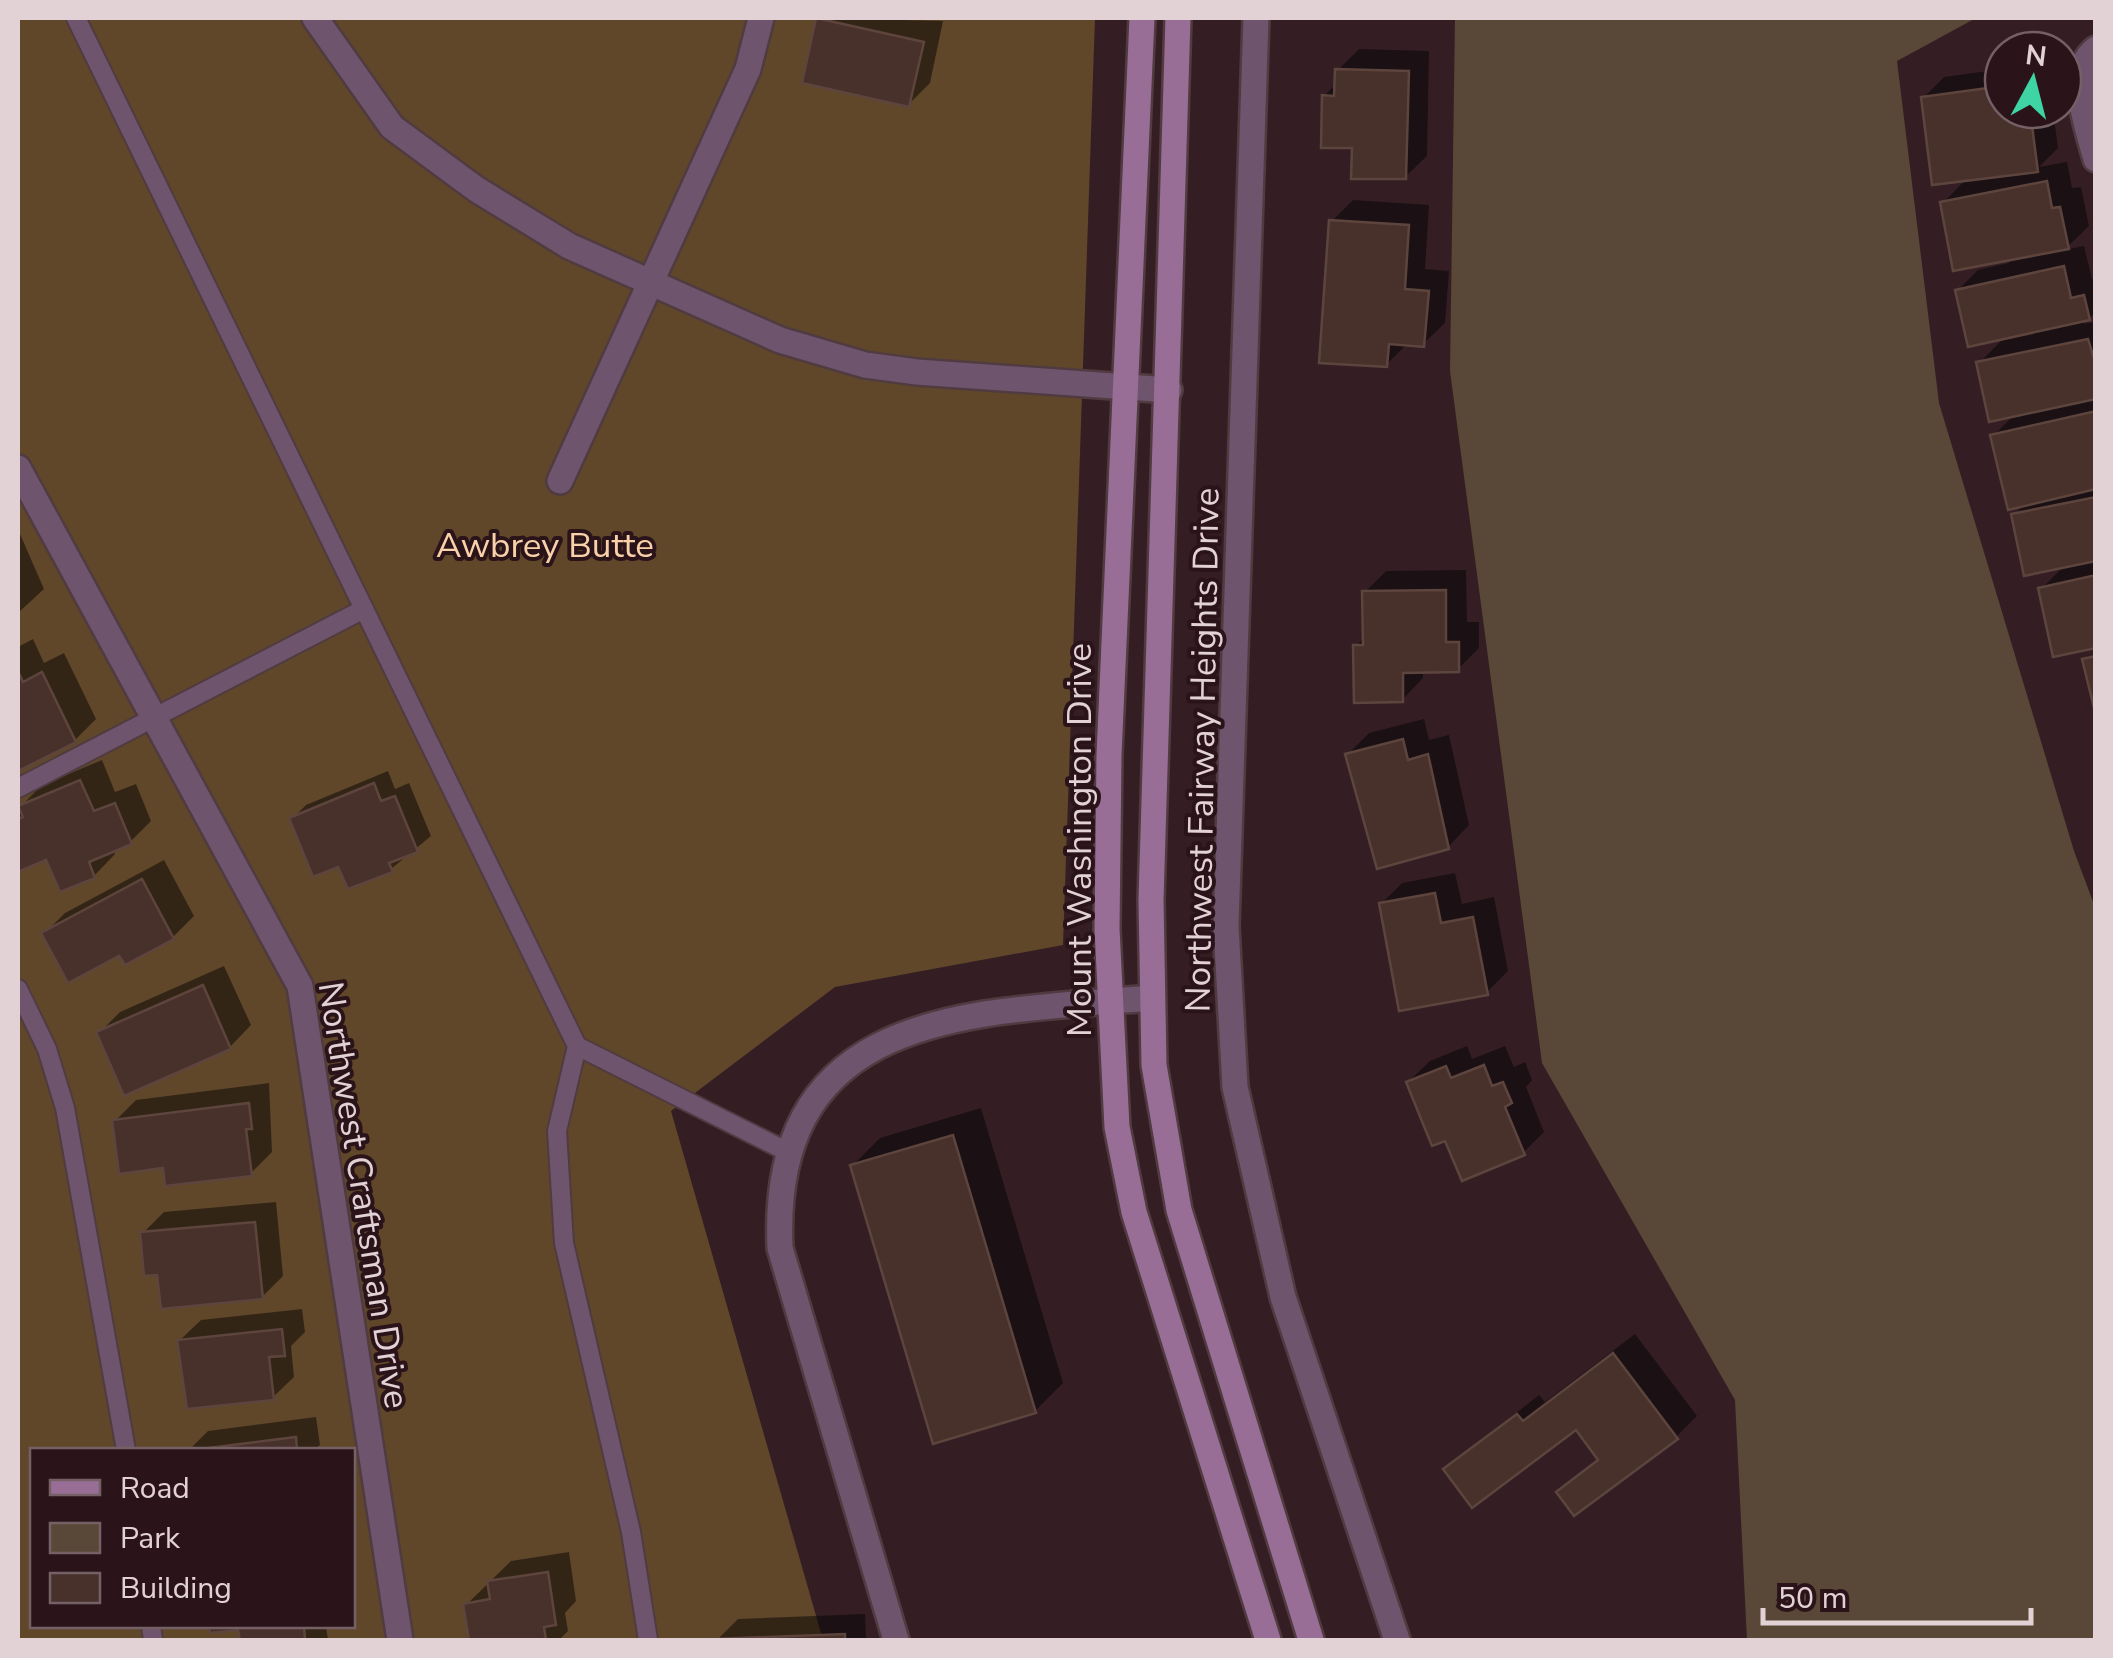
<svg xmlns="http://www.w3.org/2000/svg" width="2113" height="1658" font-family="'Nunito Sans',sans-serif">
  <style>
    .green { fill: #594837 }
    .forest { fill: #61472a; fill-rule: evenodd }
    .shadow { fill: #0007 }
    .building { fill: #48302b; stroke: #5d453e; stroke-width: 2.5 }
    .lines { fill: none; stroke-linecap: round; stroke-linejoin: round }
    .lane-casing { stroke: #503b40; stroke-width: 22 }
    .street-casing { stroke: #503b40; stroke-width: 30 }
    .secondary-casing { stroke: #503b40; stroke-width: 30 }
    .lane { stroke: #6f546d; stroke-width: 18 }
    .street { stroke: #6f546d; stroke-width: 25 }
    .secondary { stroke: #996e96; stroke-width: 25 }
    .labels { text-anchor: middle; stroke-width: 8; stroke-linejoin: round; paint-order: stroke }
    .park-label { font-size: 35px; fill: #f8d1a9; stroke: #2a141a }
    .street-label { font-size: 35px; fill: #e2d2d6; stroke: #2a141a }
  </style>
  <rect width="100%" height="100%" fill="#341e24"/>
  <polygon class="green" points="1455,18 1976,18 1897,61 1939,403 2074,851 2095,907 2095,1640 1747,1640 1735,1400 1542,1063 1450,371"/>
  <path class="forest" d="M 18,18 L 1095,18 L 1063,945 L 835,987 L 671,1111 L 823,1640 L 18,1640 ZM 32,1450 L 352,1450 L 352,1626 L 32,1626 Z"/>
  <g class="shadow">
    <polygon points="820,18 943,21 930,83 909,104"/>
    <polygon points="1359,49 1429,51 1427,156 1405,177 1354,146 1324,96 1337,83 1338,70"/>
    <polygon points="2003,69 2003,110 2053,110 2058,148 2039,167 2067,162 2072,188 2081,187 2089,226 2064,250 2084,246 2092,279 2096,278 2096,312 2083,324 2096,322 2096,645 2041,589 2065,565 2014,515 2026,503 1993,436 2015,414 1979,363 2006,336 1957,291 1978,270 2009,263 2008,258 1943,203 1967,178 1923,98 1944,77"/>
    <polygon points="1353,200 1429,205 1425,269 1449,271 1445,323 1423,344 1408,343 1386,365 1332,221"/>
    <polygon points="20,534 44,589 18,613 18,535"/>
    <polygon points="1466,570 1467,622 1479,622 1479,648 1458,669 1423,670 1423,678 1402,700 1356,646 1366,636 1365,592 1386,571"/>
    <polygon points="33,639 44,663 64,653 96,719 75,740 18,768 18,647"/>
    <polygon points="1424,719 1429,740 1449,735 1469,825 1448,847 1348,754 1369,733"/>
    <polygon points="102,760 115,792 136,784 151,821 130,842 113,850 115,854 94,876 47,856 18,869 18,809 42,785"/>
    <polygon points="388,771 395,789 409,783 431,836 391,869 340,863 292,819 306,805"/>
    <polygon points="164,860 194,916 173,937 125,962 120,952 44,934 65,913"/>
    <polygon points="1455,873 1462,904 1494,897 1508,971 1487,992 1381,904 1402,883"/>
    <polygon points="224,966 251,1025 230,1047 99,1033 120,1012"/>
    <polygon points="1467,1046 1472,1059 1505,1046 1514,1067 1525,1062 1532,1080 1526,1087 1544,1132 1523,1153 1446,1137 1408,1082 1430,1061"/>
    <polygon points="269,1083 272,1152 251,1173 165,1165 115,1121 136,1100"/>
    <polygon points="981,1108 1063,1383 1035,1411 852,1166 880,1138"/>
    <polygon points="276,1202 283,1276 262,1297 160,1272 143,1233 164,1212"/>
    <polygon points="302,1309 305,1332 291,1346 294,1377 272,1398 179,1341 201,1320"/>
    <polygon points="1635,1334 1697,1416 1676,1437 1559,1492 1599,1457 1577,1426 1446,1469 1539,1395 1545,1402"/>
    <polygon points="316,1417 320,1445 314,1450 189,1450 208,1431"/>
    <polygon points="569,1552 576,1601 565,1613 568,1631 559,1640 472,1640 466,1605 511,1561"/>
    <polygon points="865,1614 866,1640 717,1640 738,1619"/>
    <polygon points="212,1626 326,1626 328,1640 242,1640 241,1627 212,1630"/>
  </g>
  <g class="building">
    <polygon points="816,18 924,42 909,107 802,83"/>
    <polygon points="1335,69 1409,71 1406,179 1351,179 1352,148 1321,148 1322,95 1334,96"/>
    <polygon points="2003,86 2003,110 2030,110 2038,172 1932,185 1921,97"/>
    <polygon points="2047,181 2052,208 2060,207 2069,249 1953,271 1940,202"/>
    <polygon points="1329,220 1409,225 1405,289 1429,291 1424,347 1389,344 1387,367 1319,363"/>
    <polygon points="2064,266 2071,298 2084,295 2090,320 1968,347 1955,290"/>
    <polygon points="2088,339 2096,365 2096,399 1989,422 1976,362"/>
    <polygon points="2096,411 2096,489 2008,510 1990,435"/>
    <polygon points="2096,497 2096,561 2024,576 2011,514"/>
    <polygon points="2096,575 2096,648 2053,657 2038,588"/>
    <polygon points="1446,590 1446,642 1459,642 1459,672 1403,673 1403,702 1354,703 1353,645 1363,645 1362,591"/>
    <polygon points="2096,656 2096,716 2082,659"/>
    <polygon points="18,671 23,682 42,672 76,742 18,771"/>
    <polygon points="1403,739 1408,760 1428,754 1449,849 1377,869 1345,754"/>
    <polygon points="80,780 94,811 115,803 132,844 89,862 95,878 60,892 46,860 18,872 18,819 23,817 18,806"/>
    <polygon points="374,783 381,801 395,796 418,852 389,863 393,872 348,889 338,867 313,877 289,818"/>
    <polygon points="142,879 174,939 125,965 119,956 68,983 41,933"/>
    <polygon points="1435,893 1441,923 1473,917 1488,995 1399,1011 1379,903"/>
    <polygon points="203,985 231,1049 124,1096 96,1032"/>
    <polygon points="1484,1065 1492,1086 1503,1082 1512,1103 1505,1107 1525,1155 1462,1181 1445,1141 1432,1146 1406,1082 1446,1066 1451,1078"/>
    <polygon points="249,1103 252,1129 246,1129 252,1176 165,1186 163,1168 119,1174 112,1120"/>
    <polygon points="953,1135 1036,1413 933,1444 850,1165"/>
    <polygon points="255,1222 263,1299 161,1309 157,1275 144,1276 140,1232"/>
    <polygon points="282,1329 285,1356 269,1357 274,1400 187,1409 177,1340"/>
    <polygon points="1613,1353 1678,1439 1574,1516 1556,1492 1598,1460 1576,1430 1472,1508 1443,1469 1517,1414 1523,1421"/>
    <polygon points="296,1437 297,1450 193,1450"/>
    <polygon points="548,1572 556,1625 544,1627 546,1640 469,1640 463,1604 490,1599 487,1581"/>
    <polygon points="209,1626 304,1626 305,1640 240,1640 238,1630 210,1633"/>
    <polygon points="845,1634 845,1640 714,1640 714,1639"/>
  </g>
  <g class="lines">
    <g class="lane-casing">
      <g id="lane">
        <polyline points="76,18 577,1046 557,1131 564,1243 631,1532 648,1640"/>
        <polyline points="18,788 364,609"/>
        <polyline points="18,989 47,1049 65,1108 126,1450"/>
        <polyline points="577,1046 790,1153"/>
        <polyline points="151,1626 153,1640"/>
      </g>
    </g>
    <g class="street-casing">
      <g id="street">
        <polyline points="315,18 392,127 476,189 569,246 780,340 865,365 917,372 1169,390"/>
        <polyline points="1256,18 1226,926 1235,1087 1283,1297 1397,1640"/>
        <path d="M 2096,49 C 2066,72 2088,129 2096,159"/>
        <polyline points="18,468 300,986 400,1640"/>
        <polyline points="560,481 748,69 761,18"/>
        <path d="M 896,1640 L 780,1248 C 769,1007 974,1013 1151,998"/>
      </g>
    </g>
    <g class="secondary-casing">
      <g id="secondary">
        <polyline points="1142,18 1109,755 1107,929 1117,1127 1134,1212 1268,1640"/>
        <polyline points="1178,18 1151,900 1154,1065 1179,1210 1311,1640"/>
      </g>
    </g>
    <use href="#lane" class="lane"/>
    <use href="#street" class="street"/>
    <use href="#secondary" class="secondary"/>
  </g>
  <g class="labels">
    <g class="park-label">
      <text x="545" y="557">Awbrey Butte</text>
    </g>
    <g class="street-label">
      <text transform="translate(1202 750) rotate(-89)" y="12">Northwest Fairway Heights Drive</text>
      <text transform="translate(1079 840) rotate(-90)" y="12">Mount Washington Drive</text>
      <text transform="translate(364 1195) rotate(81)" y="12">Northwest Craftsman Drive</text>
    </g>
  </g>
  <rect width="2113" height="1658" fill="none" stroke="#e2d2d6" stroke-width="40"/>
  <rect x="30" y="1448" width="325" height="180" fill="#2a141a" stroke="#746065" stroke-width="2.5"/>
  <rect x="50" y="1480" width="50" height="15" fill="#996e96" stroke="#746065" stroke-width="2.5"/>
  <text x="120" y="1498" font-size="30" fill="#e2d2d6">Road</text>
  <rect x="50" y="1523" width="50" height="30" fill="#594837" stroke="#746065" stroke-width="2.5"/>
  <text x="120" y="1548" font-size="30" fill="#e2d2d6">Park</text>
  <rect x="50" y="1573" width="50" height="30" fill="#48302b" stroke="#746065" stroke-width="2.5"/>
  <text x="120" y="1598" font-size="30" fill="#e2d2d6">Building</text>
  <g transform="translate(2033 80) rotate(7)"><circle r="48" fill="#2a141a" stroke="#746065" stroke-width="2.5"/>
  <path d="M0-8L18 38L0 25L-18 38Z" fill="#3ed4a3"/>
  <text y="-15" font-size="28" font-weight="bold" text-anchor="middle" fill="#e2d2d6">N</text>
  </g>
  <path d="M1763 1608v15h268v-15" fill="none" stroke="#e2d2d6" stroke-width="5"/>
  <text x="1778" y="1608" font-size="30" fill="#e2d2d6" stroke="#2a141a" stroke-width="8" paint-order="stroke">50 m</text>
</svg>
